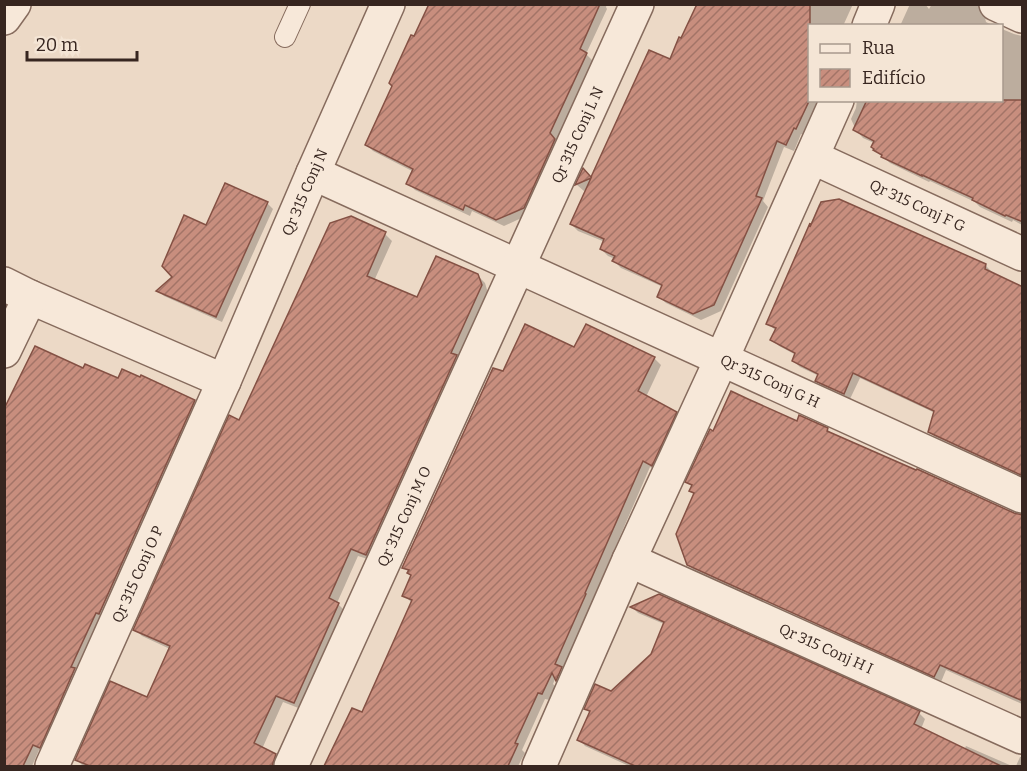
<svg xmlns="http://www.w3.org/2000/svg" width="1027" height="771" font-family="Bitter,serif">
  <style>
    .shadow { fill: #0003 }
    .building { fill: url(#building-hatch); stroke: #845144; stroke-width: 1.5 }
    .lines { fill: none; stroke-linecap: round; stroke-linejoin: round }
    .service-casing { stroke: #866b5d; stroke-width: 22 }
    .minor-casing { stroke: #866b5d; stroke-width: 36 }
    .tertiary-casing { stroke: #866b5d; stroke-width: 36 }
    .service { stroke: #f7e8d9; stroke-width: 20 }
    .minor { stroke: #f7e8d9; stroke-width: 33 }
    .tertiary { stroke: #f7e8d9; stroke-width: 33 }
    .labels { text-anchor: middle; stroke-width: 6; stroke-linejoin: round; paint-order: stroke }
    .street-label { font-size: 15px; fill: #372620; stroke: #f4e5d5 }
  </style>
  <defs>
    <pattern id="building-hatch" width="6" height="6" patternUnits="userSpaceOnUse" patternTransform="scale(1.5)"><rect width="6" height="6" fill="#c88e7e"/><path d="M-1 1l2-2M0 6l6-6M5 7l2-2" fill="none" stroke="#a37467"/></pattern>
  </defs>
  <rect width="100%" height="100%" fill="#ecd9c6"/>
  <g class="shadow">
    <polygon points="431,4 607,4 606,7 607,9 586,54 593,61 556,141 561,146 530,214 504,226 472,211 470,216 415,190 408,183 414,172 373,151 367,145"/>
    <polygon points="698,4 853,4 843,26 810,26 810,100 819,100 803,135 801,134 794,151 784,147 763,201 768,207 721,311 701,320 666,303 659,297 663,287 621,268 614,261 615,259 608,256 601,249 605,242 578,231 571,224 587,189 584,191 577,185 583,171 592,180 671,61 682,40"/>
    <polygon points="910,4 925,4 929,9 932,4 985,4 984,14 986,22 994,26 900,26"/>
    <polygon points="1002,29 1014,34 1022,36 1022,225 1013,220 1012,222 980,207 975,202 930,181 929,182 890,163 875,150 874,143 863,138 856,130 851,119 856,108 857,100 1002,100"/>
    <polygon points="839,201 986,266 992,272 991,274 1022,289 1022,478 936,438 929,432 935,413 860,378 850,399 823,387 817,381 819,376 800,367 793,361 796,355 779,346 772,340 776,331 768,323 819,204"/>
    <polygon points="267,203 273,209 222,322 164,296 158,291 174,277 207,227"/>
    <polygon points="385,234 392,241 374,281 418,299 477,275 485,283 488,293 374,561 358,556 337,603 345,611 301,709 283,702 262,749 270,756 265,766 83,766 77,760 148,699 170,649 142,636 135,629 239,422"/>
    <polygon points="586,326 654,358 661,365 646,397 676,413 683,420 659,472 650,467 592,601 593,602 562,669 560,667 553,684 555,686 562,670 568,676 558,682 550,700 545,699 522,750 525,753 518,766 326,766 352,710 362,714 412,603 404,595 413,576 404,567 504,373 575,349"/>
    <polygon points="84,370 194,401 200,407 46,753 39,750 32,766 4,766 4,409"/>
    <polygon points="800,417 828,430 834,436 1014,514 1022,516 1022,704 946,670 941,682 695,571 688,565 695,495 691,491 693,487 687,482 797,422"/>
    <polygon points="633,608 919,713 925,719 921,729 964,750 966,746 1012,766 629,766 585,746 579,739 590,713 586,709 612,693 653,655 664,624 638,613"/>
    <polygon points="1020,757 1022,757 1022,766 1016,766"/>
  </g>
  <g class="building">
    <polygon points="429,4 600,4 580,49 587,53 550,133 555,139 524,208 496,220 465,205 463,210 406,184 413,169 365,145 392,86 389,83 411,35 414,36"/>
    <polygon points="697,4 810,4 810,99 796,129 794,128 786,145 777,141 756,196 762,198 714,305 693,314 657,297 662,285 612,261 615,256 600,249 604,239 570,224 591,178 575,185 583,168 591,177 649,50 670,59 679,37 681,38"/>
    <polygon points="867,100 1023,100 1023,222 1006,215 1005,216 972,200 973,198 922,175 922,176 881,157 882,155 873,150 874,149 871,147 874,141 853,130"/>
    <polygon points="225,183 268,202 216,317 156,291 172,277 162,266 184,215 206,225"/>
    <polygon points="839,199 986,264 985,269 1023,287 1023,476 928,432 934,411 853,373 844,394 815,381 818,374 792,361 795,353 770,340 776,328 766,324 810,223 810,227 821,202"/>
    <polygon points="351,216 386,232 367,276 417,297 436,256 478,274 482,285 451,353 457,355 366,555 351,549 329,598 339,603 294,703 276,696 254,743 276,754 272,766 90,766 75,760 110,681 147,697 170,646 133,630 229,415 239,420 330,223"/>
    <polygon points="525,324 574,347 586,324 655,357 638,391 677,412 652,466 643,461 585,593 586,594 555,664 562,667 556,681 552,673 542,694 538,693 515,743 518,744 508,766 324,766 352,708 362,712 412,600 402,596 411,575 407,573 409,570 402,568 493,368 503,371"/>
    <polygon points="35,346 83,368 85,364 118,378 122,369 140,377 141,375 195,400 99,614 96,613 71,667 75,668 40,748 33,745 23,766 4,766 4,409"/>
    <polygon points="731,391 748,399 797,421 799,415 828,428 827,431 916,470 917,469 1014,513 1023,515 1023,701 940,665 934,677 687,565 676,534 694,493 689,491 692,485 685,482 710,429 713,431"/>
    <polygon points="659,594 920,711 914,724 1001,766 635,766 577,740 590,711 584,709 595,684 611,691 651,654 664,622 630,607"/>
  </g>
  <g class="lines">
    <g class="service-casing">
      <polyline id="service" points="285,37 300,4"/>
    </g>
    <g class="minor-casing">
      <g id="minor">
        <polyline points="996,4 1022,16"/>
        <polyline points="869,26 878,4"/>
        <path id="s1" d="M 812,157 L 1022,254"/>
        <path id="s2" d="M 313,173 L 1022,496"/>
        <polyline points="4,284 30,297 224,381"/>
        <polyline points="4,351 30,297"/>
        <path id="s3" d="M 629,560 L 1022,737"/>
        <path id="s4" d="M 52,766 L 224,381 L 313,173 L 388,4"/>
        <path id="s5" d="M 291,766 L 637,4"/>
        <polyline points="539,766 629,560 722,358 837,100"/>
      </g>
    </g>
    <g class="tertiary-casing">
      <polyline id="tertiary" points="4,18 14,4"/>
    </g>
    <use href="#service" class="service"/>
    <use href="#minor" class="minor"/>
    <use href="#tertiary" class="tertiary"/>
  </g>
  <g class="labels">
    <g class="street-label">
      <text dy="5" stroke="none"><textPath href="#s5" startOffset="693">Qr 315 Conj L N</textPath></text>
      <text dy="5" stroke="none"><textPath href="#s4" startOffset="627">Qr 315 Conj N</textPath></text>
      <text dy="5" stroke="none"><textPath href="#s1" startOffset="116">Qr 315 Conj F G</textPath></text>
      <text dy="5" stroke="none"><textPath href="#s2" startOffset="502">Qr 315 Conj G H</textPath></text>
      <text dy="5" stroke="none"><textPath href="#s5" startOffset="274">Qr 315 Conj M O</textPath></text>
      <text dy="5" stroke="none"><textPath href="#s4" startOffset="210">Qr 315 Conj O P</textPath></text>
      <text dy="5" stroke="none"><textPath href="#s3" startOffset="216">Qr 315 Conj H I</textPath></text>
    </g>
  </g>
  <rect width="1027" height="771" fill="none" stroke="#372620" stroke-width="12"/>
  <rect x="808" y="24" width="195" height="78" fill="#f4e5d5" stroke="#a8998d" stroke-width="1.5"/>
  <rect x="820" y="44" width="30" height="9" fill="#f7e8d9" stroke="#a8998d" stroke-width="1.5"/>
  <text x="862" y="54" font-size="18" fill="#372620">Rua</text>
  <rect x="820" y="69" width="30" height="18" fill="url(#building-hatch)" stroke="#a8998d" stroke-width="1.5"/>
  <text x="862" y="84" font-size="18" fill="#372620">Edifício</text>
  <path d="M27 51v9h110v-9" fill="none" stroke="#372620" stroke-width="3"/>
  <text x="36" y="51" font-size="18" fill="#372620" stroke="#f4e5d5" stroke-width="4.5" paint-order="stroke">20 m</text>
</svg>
